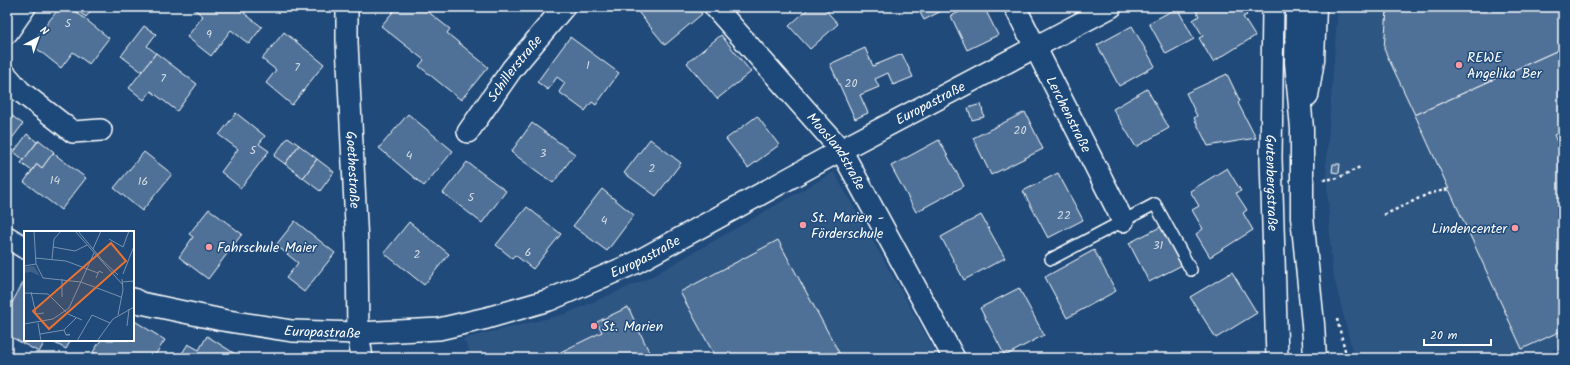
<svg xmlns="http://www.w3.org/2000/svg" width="1570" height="365" font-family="Kalam,sans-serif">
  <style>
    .built { fill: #2e5683 }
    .building { fill: #507197; stroke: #fff }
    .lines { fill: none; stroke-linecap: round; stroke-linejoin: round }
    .service-casing { stroke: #fff; stroke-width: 14 }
    .minor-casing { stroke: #fff; stroke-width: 24 }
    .secondary-casing { stroke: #fff; stroke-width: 25 }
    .path { stroke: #fff; stroke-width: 2.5; stroke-dasharray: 3 3; stroke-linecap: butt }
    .service { stroke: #1f4a7a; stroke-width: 11 }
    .minor { stroke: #1f4a7a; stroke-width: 21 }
    .secondary { stroke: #1f4a7a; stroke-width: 22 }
    .poi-dot { fill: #ff9aa2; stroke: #1f4a7a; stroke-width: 1.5 }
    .labels { text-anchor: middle; stroke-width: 3; stroke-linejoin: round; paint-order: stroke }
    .number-label { font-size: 12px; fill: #d3dce5 }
    .poi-label { font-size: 14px; fill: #fff; stroke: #1f4a7a; text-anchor: start }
    .street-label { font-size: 14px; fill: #fff; stroke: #1f4a7a }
    .inset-road { fill: none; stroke: #7992af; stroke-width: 1 }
    .view { fill: #eb7230; fill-opacity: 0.15; stroke: #eb7230; stroke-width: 2 }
    .inset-edge { fill: none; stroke: #fff; stroke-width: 2 }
  </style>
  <rect width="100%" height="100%" fill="#1f4a7a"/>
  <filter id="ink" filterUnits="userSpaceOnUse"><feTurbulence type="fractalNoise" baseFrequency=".025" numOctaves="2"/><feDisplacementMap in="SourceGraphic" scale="8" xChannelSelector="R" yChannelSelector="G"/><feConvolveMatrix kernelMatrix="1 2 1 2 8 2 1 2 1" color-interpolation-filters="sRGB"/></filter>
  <g filter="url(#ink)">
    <g class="built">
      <polygon points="1338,7 1563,7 1563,344 1540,358 1354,358 1332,269 1326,165"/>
      <polygon points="834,172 939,358 473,358 463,339 565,314 649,278"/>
    </g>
    <g class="building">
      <polygon points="60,7 70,7 109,38 89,64 73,52 61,68 31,44"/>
      <polygon points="72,7 94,7 86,17"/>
      <polygon points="191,7 249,7 244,13 262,27 249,44 231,30 211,56 187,37 203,16"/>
      <polygon points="397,7 422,7 450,29 447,33 488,67 461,100 419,66 424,60 381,26"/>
      <polygon points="634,7 696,7 702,14 665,45"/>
      <polygon points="810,7 823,7 838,24 810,49 789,26"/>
      <polygon points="917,7 949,7 924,20"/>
      <polygon points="970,7 984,7 998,35 967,50 951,16"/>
      <polygon points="1194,7 1242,7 1247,15 1243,17 1255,36 1213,62 1199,38 1203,36 1193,20 1199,16"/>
      <polygon points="1392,7 1559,7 1563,15 1563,48 1415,115 1384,49 1387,9"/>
      <polygon points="1177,8 1194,39 1166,54 1149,23"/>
      <polygon points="144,26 156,34 147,46 156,53 142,72 121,56"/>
      <polygon points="1132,26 1155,66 1119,86 1097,45"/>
      <polygon points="284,32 324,64 292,105 266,83 276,70 262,59"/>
      <polygon points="721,35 751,72 717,99 687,63"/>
      <polygon points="570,37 619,73 596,105 592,102 585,111 559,92 565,83 557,77 548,90 537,82"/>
      <polygon points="865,48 873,66 902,54 913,77 893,85 888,73 875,79 879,87 860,95 868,113 855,119 830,64"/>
      <polygon points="1563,48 1563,131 1554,135 1563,155 1563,330 1522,349 1415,115"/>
      <polygon points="156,53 197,84 177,111 151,91 144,100 129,88"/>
      <polygon points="1227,74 1240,101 1238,103 1256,138 1208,146 1194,118 1197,116 1186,93"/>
      <polygon points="1147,89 1169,128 1136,147 1113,109"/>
      <polygon points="981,104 984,117 972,120 968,108"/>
      <polygon points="7,112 23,124 7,145"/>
      <polygon points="1025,112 1043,149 991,175 973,138"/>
      <polygon points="236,113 265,136 259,144 269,151 241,188 221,172 238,149 219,135"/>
      <polygon points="408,114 453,151 424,186 379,148"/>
      <polygon points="757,116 779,145 748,168 726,139"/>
      <polygon points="532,123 575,154 553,183 511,152"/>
      <polygon points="27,134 37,142 24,160 14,152"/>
      <polygon points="288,137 299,145 285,164 274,156"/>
      <polygon points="650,139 681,163 656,196 624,173"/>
      <polygon points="39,140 54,152 42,168 37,164 32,171 21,163"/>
      <polygon points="939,140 964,186 916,212 891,166"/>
      <polygon points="299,145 317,159 303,178 285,164"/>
      <polygon points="144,152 172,174 142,211 114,188"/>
      <polygon points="53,153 86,178 61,210 24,182 37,164 42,168"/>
      <polygon points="317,159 334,172 320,191 303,178"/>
      <polygon points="467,162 506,191 482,223 443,193"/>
      <polygon points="1333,164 1340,164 1339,173 1332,172"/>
      <polygon points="1227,168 1241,191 1236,193 1247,210 1243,213 1253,230 1210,257 1196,234 1203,229 1192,210 1199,206 1190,191"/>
      <polygon points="1058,173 1083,220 1048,238 1023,191"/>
      <polygon points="602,189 634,215 607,251 573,226"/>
      <polygon points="527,207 561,234 533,269 515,255 512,258 496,245"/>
      <polygon points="209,209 242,234 208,279 179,257 193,237 189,234"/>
      <polygon points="981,215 1005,258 964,280 941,237"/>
      <polygon points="295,221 335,253 304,292 286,278 298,263 276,245"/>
      <polygon points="409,222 449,254 424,285 384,253"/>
      <polygon points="1164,225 1184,264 1149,282 1129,243"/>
      <polygon points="778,240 842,358 716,358 680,292"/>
      <polygon points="1094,250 1116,291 1067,318 1045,277"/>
      <polygon points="1232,272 1257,313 1216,338 1190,297"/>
      <polygon points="25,279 25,340 46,340 39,352 7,335 7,312"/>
      <polygon points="1019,288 1044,335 1005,356 980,308"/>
      <polygon points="628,307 652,358 548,358 602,332 597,322"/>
      <polygon points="133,320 165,340 153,358 102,358 93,352 101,340 133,340"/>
      <polygon points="207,336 240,357 239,358 179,358 188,344 199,350"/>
      <polygon points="49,340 71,340 66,349"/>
    </g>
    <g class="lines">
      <g class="service-casing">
        <polyline id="service" points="1051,259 1155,204 1191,270"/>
      </g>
      <g class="minor-casing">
        <g id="minor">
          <path id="s1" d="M 347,7 L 347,43 L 357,244 L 358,333 L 362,358"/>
          <path id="s2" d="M 715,7 L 841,150 L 954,358"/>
          <path id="s3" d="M 1015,7 L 1123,221"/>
          <path id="s4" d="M 1273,7 L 1271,158 L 1277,358"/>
          <polyline points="7,33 25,7"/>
          <polyline points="7,76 20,91 73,132 101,130"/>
          <path id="s5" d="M 468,132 L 512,69 L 564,7"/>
          <polyline points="7,237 25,248"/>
          <path id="s6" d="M 133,299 L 141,303 L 222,320 L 292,331 L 358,333 L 439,329 L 487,318 L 549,300 L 635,263 L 841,150 L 1111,7"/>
        </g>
      </g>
      <g class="secondary-casing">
        <g id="secondary">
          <polyline points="1297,7 1296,62 1302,129 1302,217 1313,324 1315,358"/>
          <polyline points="1307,96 1313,60 1315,7"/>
        </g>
      </g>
      <g class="path">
        <polyline points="1323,180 1338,178 1362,166"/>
        <polyline points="1384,215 1428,194 1449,189"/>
        <polyline points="1337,319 1347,358"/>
      </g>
      <use href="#service" class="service"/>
      <use href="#minor" class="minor"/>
      <use href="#secondary" class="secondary"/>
    </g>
  </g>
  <g class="poi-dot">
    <circle cx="1459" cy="65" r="4"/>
    <circle cx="803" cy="225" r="4"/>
    <circle cx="1515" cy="228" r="4"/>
    <circle cx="209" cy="247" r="4"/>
    <circle cx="594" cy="326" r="4"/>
  </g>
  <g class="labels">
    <g class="number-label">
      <text x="68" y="27">5</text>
      <text x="209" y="38">9</text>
      <text x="588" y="69">1</text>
      <text x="297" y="71">7</text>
      <text x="163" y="82">7</text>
      <text x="851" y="87">20</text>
      <text x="1020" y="134">20</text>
      <text x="253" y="154">5</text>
      <text x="543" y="157">3</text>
      <text x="409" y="159">4</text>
      <text x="652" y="172">2</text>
      <text x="55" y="184">14</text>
      <text x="143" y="185">16</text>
      <text x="471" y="201">5</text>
      <text x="1064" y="219">22</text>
      <text x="604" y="224">4</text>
      <text x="1158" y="249">31</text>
      <text x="528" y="256">6</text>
      <text x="417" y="258">2</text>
    </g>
    <g class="poi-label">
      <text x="1467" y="62">REWE<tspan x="1467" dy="16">Angelika Ber</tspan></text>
      <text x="811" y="222">St. Marien -<tspan x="811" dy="16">Förderschule</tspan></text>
      <text x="1507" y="233" text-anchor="end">Lindencenter</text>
      <text x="217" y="252">Fahrschule Maier</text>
      <text x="602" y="331">St. Marien</text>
    </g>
    <g class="street-label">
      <text dy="5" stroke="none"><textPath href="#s5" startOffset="79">Schillerstraße</textPath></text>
      <text dy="5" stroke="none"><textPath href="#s6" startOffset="853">Europastraße</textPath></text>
      <text dy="5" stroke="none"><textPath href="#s3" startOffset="120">Lerchenstraße</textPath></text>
      <text dy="5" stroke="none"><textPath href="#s2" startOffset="189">Mooslandstraße</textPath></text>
      <text dy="5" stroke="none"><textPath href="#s1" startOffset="163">Goethestraße</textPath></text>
      <text dy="5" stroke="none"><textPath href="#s4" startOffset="176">Gutenbergstraße</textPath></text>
      <text dy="5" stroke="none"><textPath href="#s6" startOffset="529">Europastraße</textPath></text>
      <text dy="5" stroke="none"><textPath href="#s6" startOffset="193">Europastraße</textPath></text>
    </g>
  </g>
  <g transform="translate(24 231)">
    <rect width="110" height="110" fill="#1f4a7a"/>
    <path d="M 10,35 L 16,45 L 7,41 L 0,42 L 0,36 Z" fill="#3c618b"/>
    <path class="inset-road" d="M 10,0 L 12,33M 51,0 L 98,53M 54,0 L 79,30M 85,8 L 99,16 L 105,0M 29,16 L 51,20 L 63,14M 69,18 L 77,0M 11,27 L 42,30 L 74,42M 28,28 L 30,8 L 37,0M 78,29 L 94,44M 0,35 L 12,33 L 19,47 L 57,51 L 97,66M 99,43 L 110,15M 72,47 L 75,40 L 79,42M 98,51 L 110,50M 7,61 L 12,83 L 20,82M 0,62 L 24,63 L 44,83 L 58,89M 38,66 L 38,48M 94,84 L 99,59 L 98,48M 14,92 L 17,110M 0,93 L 29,88 L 45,77 L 70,22M 103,95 L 105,78M 40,99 L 42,104 L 46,104 L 45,103 L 42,104M 16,103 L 40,99 L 52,87M 53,110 L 68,84 L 86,92M 73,110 L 89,88 L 110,76"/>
    <path class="view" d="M 87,12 L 102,30 L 25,98 L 9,80 Z"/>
    <rect width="110" height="110" class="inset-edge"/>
  </g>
  <rect width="1570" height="365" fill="none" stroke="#1f4a7a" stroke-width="24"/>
  <rect x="12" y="12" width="1546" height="341" fill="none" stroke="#fff" stroke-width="1.5" filter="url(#ink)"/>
  <g transform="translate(38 38) rotate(41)" stroke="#1f4a7a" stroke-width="3" paint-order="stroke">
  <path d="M0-3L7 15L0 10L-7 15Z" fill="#ffffff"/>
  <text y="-6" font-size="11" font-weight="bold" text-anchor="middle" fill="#ffffff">N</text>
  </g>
  <path d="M1424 339v6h67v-6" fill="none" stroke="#ffffff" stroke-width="2"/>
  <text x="1430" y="339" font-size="12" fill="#ffffff" stroke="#1f4a7a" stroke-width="3" paint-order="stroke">20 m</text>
</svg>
